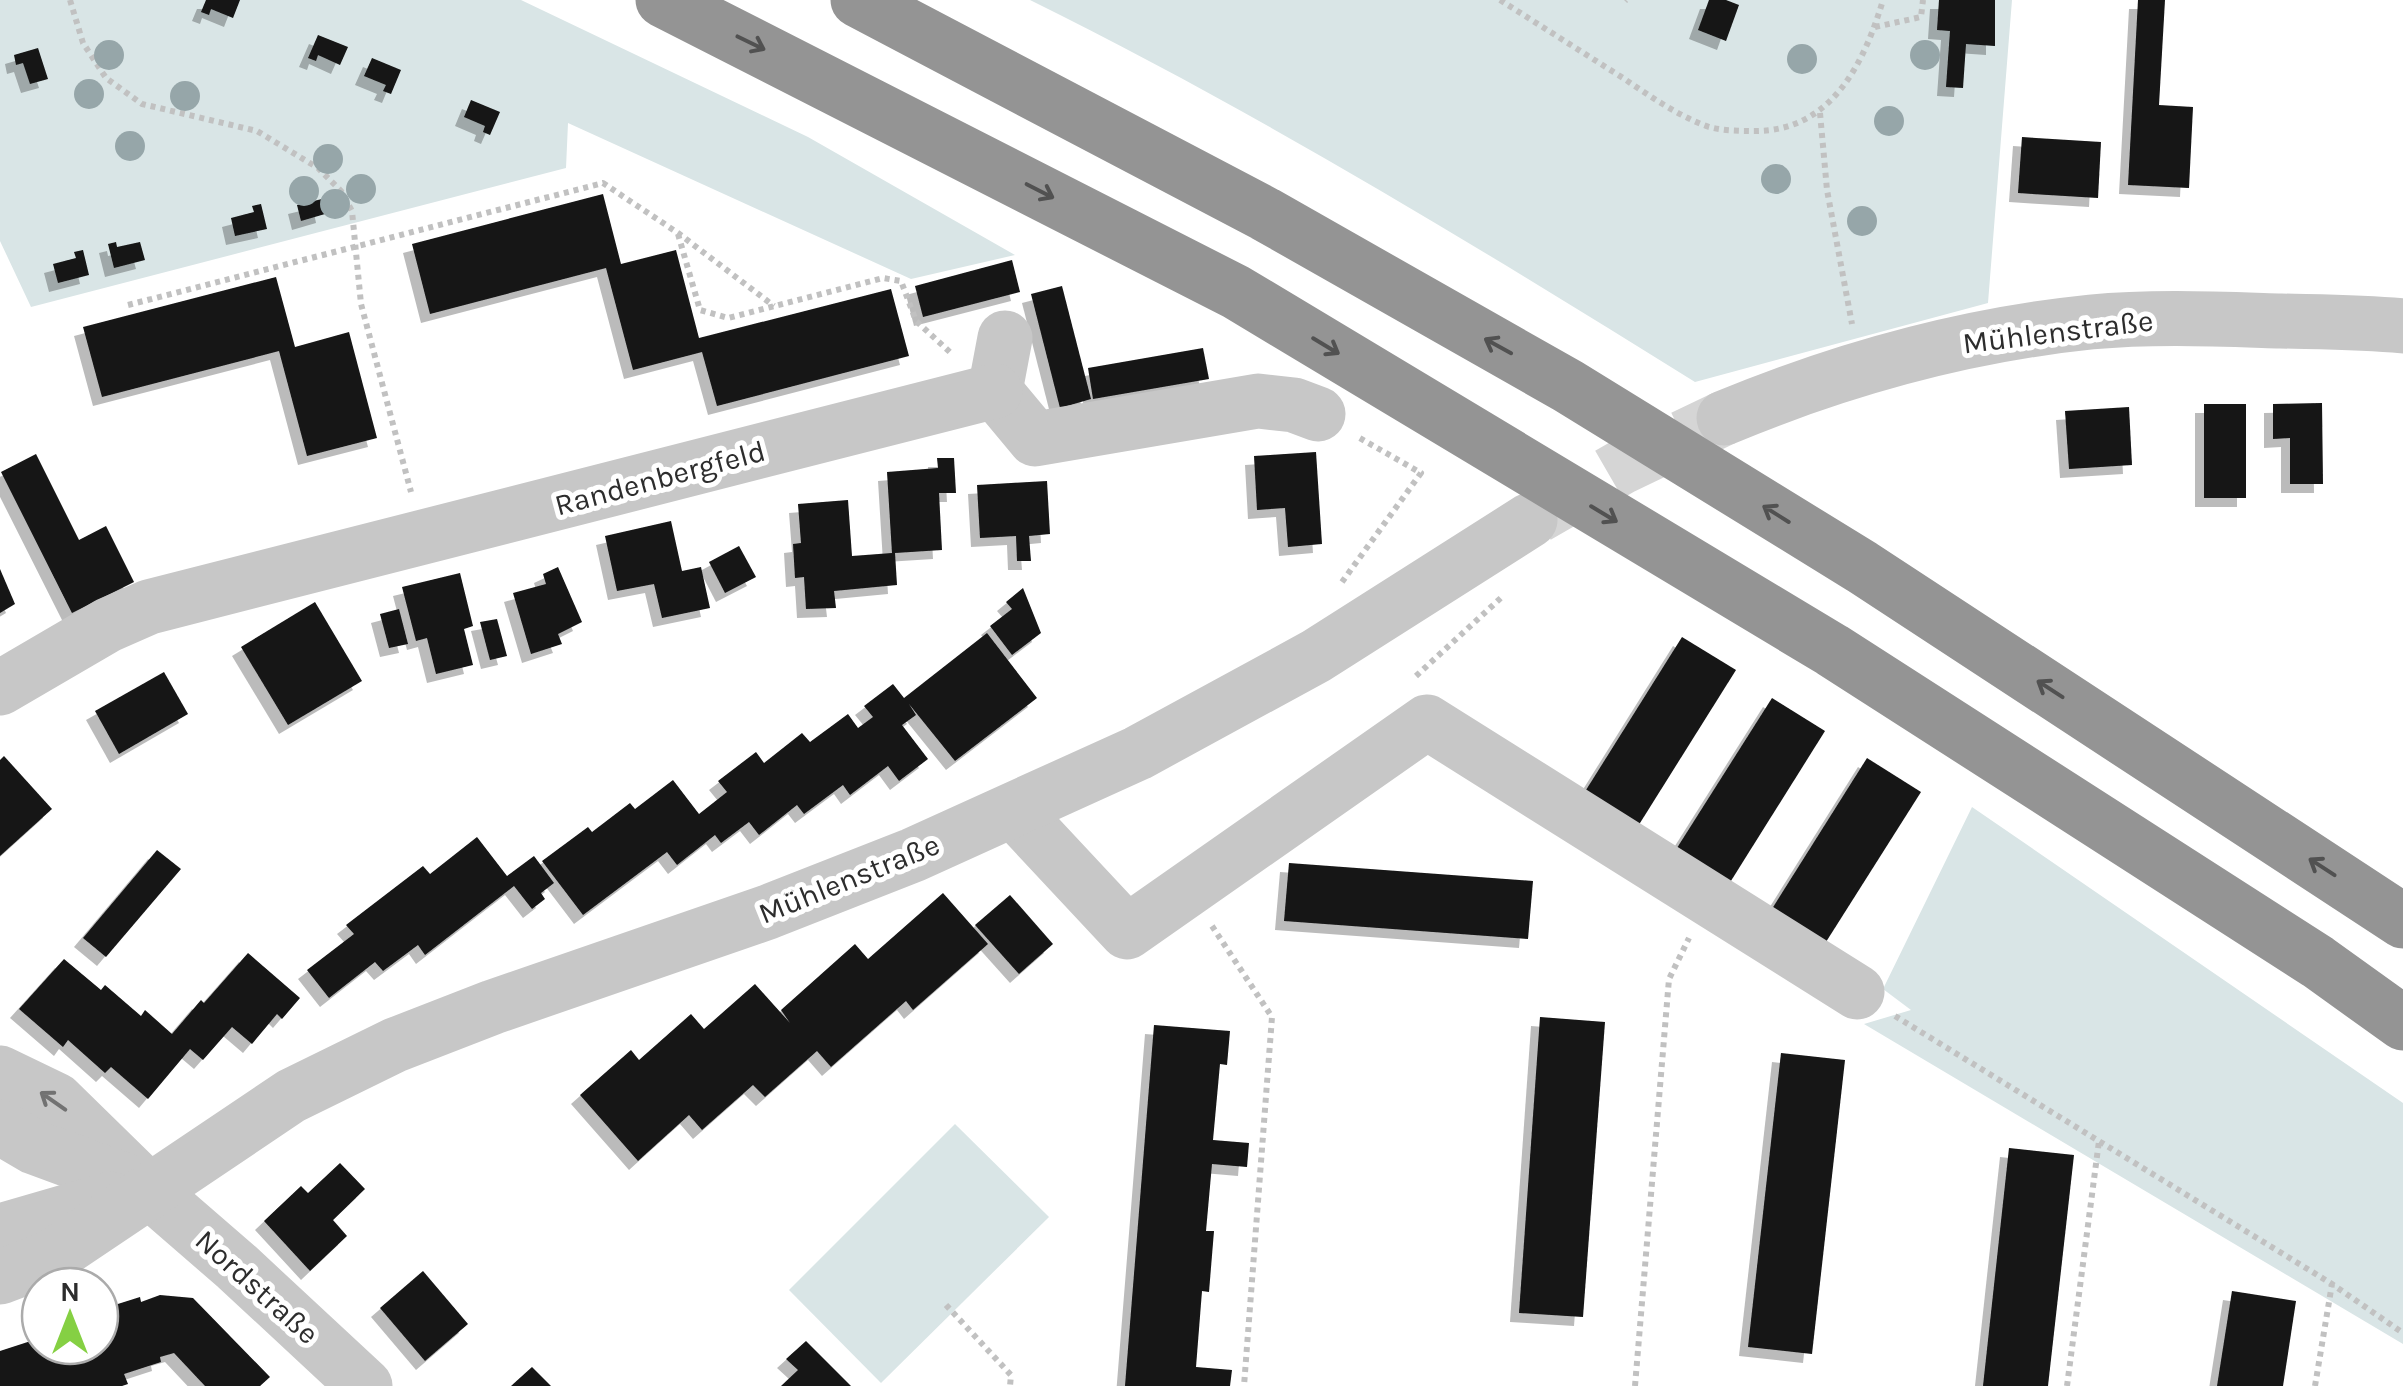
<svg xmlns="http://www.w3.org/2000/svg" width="2403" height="1386" font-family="Karla,sans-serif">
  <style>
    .green { fill: #d9e5e6 }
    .building { fill: #141414; filter: url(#shadow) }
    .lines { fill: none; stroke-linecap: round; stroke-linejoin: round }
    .minor-tunnel { stroke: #d5d5d5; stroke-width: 55; stroke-dasharray: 55 28; stroke-linecap: butt }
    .path { stroke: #c1c1c1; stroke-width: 6; stroke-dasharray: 5 5; stroke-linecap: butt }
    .minor { stroke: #c7c7c7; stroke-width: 55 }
    .highway { stroke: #949494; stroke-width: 55 }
    .tree { fill: #96a6a9 }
    .oneway { stroke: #515151 }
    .oneway2 { stroke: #727272 }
    .labels { text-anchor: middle; stroke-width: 10; stroke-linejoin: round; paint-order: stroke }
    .street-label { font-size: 30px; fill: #2d2d2d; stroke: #fff }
  </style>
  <defs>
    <filter id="shadow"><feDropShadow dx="-9" dy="9" stdDeviation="0" flood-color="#0004"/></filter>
  </defs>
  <rect width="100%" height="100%" fill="#fff"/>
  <g class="green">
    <polygon points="0,0 521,0 808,137 1015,255 911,279 568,123 566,168 31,307 0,241"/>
    <path d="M 1030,0 L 2012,0 L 1988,303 L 1695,382 C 1478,247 1259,113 1030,0 Z"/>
    <polygon points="1972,807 2403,1103 2403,1344 1864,1024 1911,1010 1883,989"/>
    <polygon points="955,1124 1049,1217 881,1383 789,1290"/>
  </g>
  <g class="building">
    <polygon points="206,0 240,0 233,18 211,9 209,15 201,12"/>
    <polygon points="1709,0 1726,0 1739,5 1726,41 1698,30"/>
    <polygon points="1939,0 1995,0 1995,46 1966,44 1963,88 1946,87 1950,31 1937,30"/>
    <polygon points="2138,0 2165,0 2159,105 2193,107 2189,188 2128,185"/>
    <polygon points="318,35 348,47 340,65 318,55 316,61 308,58"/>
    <polygon points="38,48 48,79 30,84 23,63 16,65 14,55"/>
    <polygon points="372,58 401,70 391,94 383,91 386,85 364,76"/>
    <polygon points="471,100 500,112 490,135 483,132 485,126 464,117"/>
    <polygon points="2022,137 2101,142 2098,198 2018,193"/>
    <polygon points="603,194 621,264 676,250 699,338 891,289 909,356 717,406 702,352 633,370 606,268 430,314 412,244"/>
    <polygon points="322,199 325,214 301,221 297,205"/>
    <polygon points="261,204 267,229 235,236 231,218 254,212 252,206"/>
    <polygon points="116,242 117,247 140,242 145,260 114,268 108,244"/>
    <polygon points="83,250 89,275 58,283 53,264 76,258 74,252"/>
    <polygon points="1012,260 1020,292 923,317 915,286"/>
    <polygon points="276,277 295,347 349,332 377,438 307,456 279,351 102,397 83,327"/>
    <polygon points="1062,286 1091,399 1060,408 1031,294"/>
    <polygon points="1203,348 1209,379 1093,399 1088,368"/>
    <polygon points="2322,403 2323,484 2290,484 2290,438 2273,439 2273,404"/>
    <rect x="2204" y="404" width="42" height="94"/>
    <polygon points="2129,407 2132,465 2069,469 2065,411"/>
    <polygon points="1316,452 1322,544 1288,547 1285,508 1257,510 1254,456"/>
    <polygon points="36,454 79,540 106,526 134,582 72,613 1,472"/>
    <polygon points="937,458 954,458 956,493 939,493 942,550 895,553 897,585 834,591 836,608 806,609 804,577 795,578 793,544 801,543 798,504 848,500 852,556 892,553 887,472 938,468"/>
    <polygon points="1047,481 1050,534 1029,536 1031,561 1017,561 1016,536 980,538 977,485"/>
    <polygon points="671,521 682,571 701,567 710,608 662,618 654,584 617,591 605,536"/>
    <polygon points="739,546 756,577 725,593 709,562"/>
    <polygon points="558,567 582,622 558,634 562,644 531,654 513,593 546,584 543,574"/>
    <polygon points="0,569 15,604 0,613"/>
    <polygon points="460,573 473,626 464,629 473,665 436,674 427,638 416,641 402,587"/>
    <polygon points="1023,588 1041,633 1012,655 990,626 1012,609 1006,602"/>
    <polygon points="315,602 362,681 288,725 241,647"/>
    <polygon points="399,609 408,644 389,648 380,614"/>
    <polygon points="497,619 507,656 490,660 480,622"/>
    <polygon points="987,633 1037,698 955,761 909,704 916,715 902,725 928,759 899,781 888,766 850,795 843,785 804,814 797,805 759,835 749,822 721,843 715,835 677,865 667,852 583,915 542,861 588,827 592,832 630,803 635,809 673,780 699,814 727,792 718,781 756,752 764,763 802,733 810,742 848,714 858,728 873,717 864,706 893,684 904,698"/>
    <polygon points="1682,637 1736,670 1635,831 1581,798"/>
    <polygon points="164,672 188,714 119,754 95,711"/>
    <polygon points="1772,698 1825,731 1724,892 1670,859"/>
    <polygon points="4,756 52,809 0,856 0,760"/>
    <polygon points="1867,758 1921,792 1819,953 1765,920"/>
    <polygon points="477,837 507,876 534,856 554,883 541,893 545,899 532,909 514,886 425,955 418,945 383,971 375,962 329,998 307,970 354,934 346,925 423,866 430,874"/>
    <polygon points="157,850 181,869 106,957 83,938"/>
    <polygon points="1289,863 1533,881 1528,939 1284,921"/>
    <polygon points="943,893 988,944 913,1010 906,1001 831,1067 817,1051 765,1097 753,1085 702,1130 689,1115 638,1161 580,1095 631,1050 639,1060 691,1014 704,1029 755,984 790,1023 781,1010 855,944 868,959"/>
    <polygon points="1010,895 1053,944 1019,974 975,925"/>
    <polygon points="248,953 300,998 282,1019 277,1014 252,1044 232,1027 203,1060 190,1049 148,1099 111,1067 105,1073 68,1040 63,1047 19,1009 64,959 101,990 105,985 141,1016 145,1010 172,1034 201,1000 204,1003"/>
    <polygon points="1540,1017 1605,1022 1583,1317 1519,1313"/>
    <polygon points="1154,1025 1230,1031 1227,1065 1220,1064 1213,1140 1249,1143 1247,1167 1212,1164 1206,1231 1214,1231 1209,1292 1202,1291 1196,1367 1232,1370 1230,1386 1125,1386"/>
    <polygon points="1781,1053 1845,1060 1812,1354 1748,1347"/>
    <polygon points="2009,1148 2074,1155 2048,1386 1983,1386"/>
    <polygon points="340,1163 365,1189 333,1220 347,1236 310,1271 264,1221 301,1186 308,1193"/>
    <polygon points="423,1271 468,1324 425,1361 380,1308"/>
    <polygon points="2232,1291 2296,1301 2283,1386 2217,1386"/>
    <polygon points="160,1295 193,1298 270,1377 260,1386 205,1386 174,1353 160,1357 161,1362 124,1374 128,1384 122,1386 0,1386 0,1351 40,1338 40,1346 100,1346 100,1318 105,1316 102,1309 140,1297 141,1302"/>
    <polygon points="806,1341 851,1386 781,1386 798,1370 786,1359"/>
    <polygon points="532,1367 551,1386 511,1386"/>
  </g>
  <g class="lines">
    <polyline class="minor-tunnel" points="1537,516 1622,467 1724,418"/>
    <g class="path">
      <polyline points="70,0 83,43 106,78 142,104 257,131 318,168 341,191 352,211 361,304 411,492"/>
      <path d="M 1500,0 C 1541,26 1582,52 1623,78 C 1650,96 1678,116 1709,127 C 1724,131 1740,131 1755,131 C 1831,131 1864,64 1883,0"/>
      <polyline points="1625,1 1626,0"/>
      <polyline points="1875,27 1921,17 1923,0"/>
      <polyline points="1820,113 1827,190 1852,324"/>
      <polyline points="678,234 700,310 728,318 883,278 901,281 916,321 952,354"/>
      <polyline points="128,305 603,183 678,233 774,306"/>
      <polyline points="1342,582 1421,473 1358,437"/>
      <polyline points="1416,676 1503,596"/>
      <polyline points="1212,926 1272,1017 1244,1386"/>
      <polyline points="1895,1016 2332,1284 2403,1333"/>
      <polyline points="946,1305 1011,1375 1010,1386"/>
      <polyline points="1635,1386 1669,979 1689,938"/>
      <polyline points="2067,1386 2099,1141"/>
      <polyline points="2315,1386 2332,1284"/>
    </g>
    <g class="minor">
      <polyline points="995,391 1035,439 1258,401 1294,405 1318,414"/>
      <polyline points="995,391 1005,338"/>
      <path d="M 1724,418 C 1842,369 1964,335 2091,322 C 2154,316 2218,319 2281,321 C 2322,322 2363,322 2403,326"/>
      <polyline points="0,688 108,625 149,607 995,391"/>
      <polyline points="1014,811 1127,932 1427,722 1857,992"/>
      <polyline points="0,1073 56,1100 147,1189 237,1267 365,1386"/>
      <polyline points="0,1127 34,1147 126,1181"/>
      <polyline points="0,1231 111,1199"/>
      <polyline points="0,1277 50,1258 291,1096 395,1045 493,1007 768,912 913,855 1138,753 1316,656 1530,520"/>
    </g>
    <g class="highway">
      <polyline points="663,0 1236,292 1832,650 2318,962 2403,1023"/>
      <polyline points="858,0 1265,214 1568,386 1862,567 2403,921"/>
    </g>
  </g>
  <g class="tree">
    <circle cx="109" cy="55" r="15"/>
    <circle cx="1925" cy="55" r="15"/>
    <circle cx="1802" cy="59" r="15"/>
    <circle cx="89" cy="94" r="15"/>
    <circle cx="185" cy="96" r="15"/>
    <circle cx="1889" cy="121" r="15"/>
    <circle cx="130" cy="146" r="15"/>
    <circle cx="328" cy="159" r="15"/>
    <circle cx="1776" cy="179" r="15"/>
    <circle cx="361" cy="189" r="15"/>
    <circle cx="304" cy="191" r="15"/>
    <circle cx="335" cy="204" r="15"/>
    <circle cx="1862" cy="221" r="15"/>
  </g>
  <defs><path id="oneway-shaft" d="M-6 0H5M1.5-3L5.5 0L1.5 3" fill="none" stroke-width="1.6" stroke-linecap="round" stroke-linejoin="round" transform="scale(2.5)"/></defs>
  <g class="oneway">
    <use href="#oneway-shaft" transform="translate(751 43) rotate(26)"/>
    <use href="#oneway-shaft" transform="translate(1040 191) rotate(27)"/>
    <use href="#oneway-shaft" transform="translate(1326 346) rotate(31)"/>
    <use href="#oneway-shaft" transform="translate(1498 346) rotate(-151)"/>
    <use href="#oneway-shaft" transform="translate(1604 514) rotate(31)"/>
    <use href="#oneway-shaft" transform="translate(1776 514) rotate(-148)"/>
    <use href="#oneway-shaft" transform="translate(2050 689) rotate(-147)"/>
    <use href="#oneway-shaft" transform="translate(2322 867) rotate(-147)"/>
  </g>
  <use class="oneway2" href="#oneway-shaft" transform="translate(53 1101) rotate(-145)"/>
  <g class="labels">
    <g class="street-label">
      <text transform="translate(2058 332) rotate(-7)" y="10">Mühlenstraße</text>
      <text transform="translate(660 478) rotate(-15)" y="10">Randenbergfeld</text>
      <text transform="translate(849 879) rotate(-22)" y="10">Mühlenstraße</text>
      <text transform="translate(257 1287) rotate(42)" y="10">Nordstraße</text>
    </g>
  </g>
  <g transform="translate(70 1316)"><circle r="48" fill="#ffffff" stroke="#ababab" stroke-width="2.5"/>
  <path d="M0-8L18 38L0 25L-18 38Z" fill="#85d043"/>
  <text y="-15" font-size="28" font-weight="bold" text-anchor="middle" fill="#2d2d2d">N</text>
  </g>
</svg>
